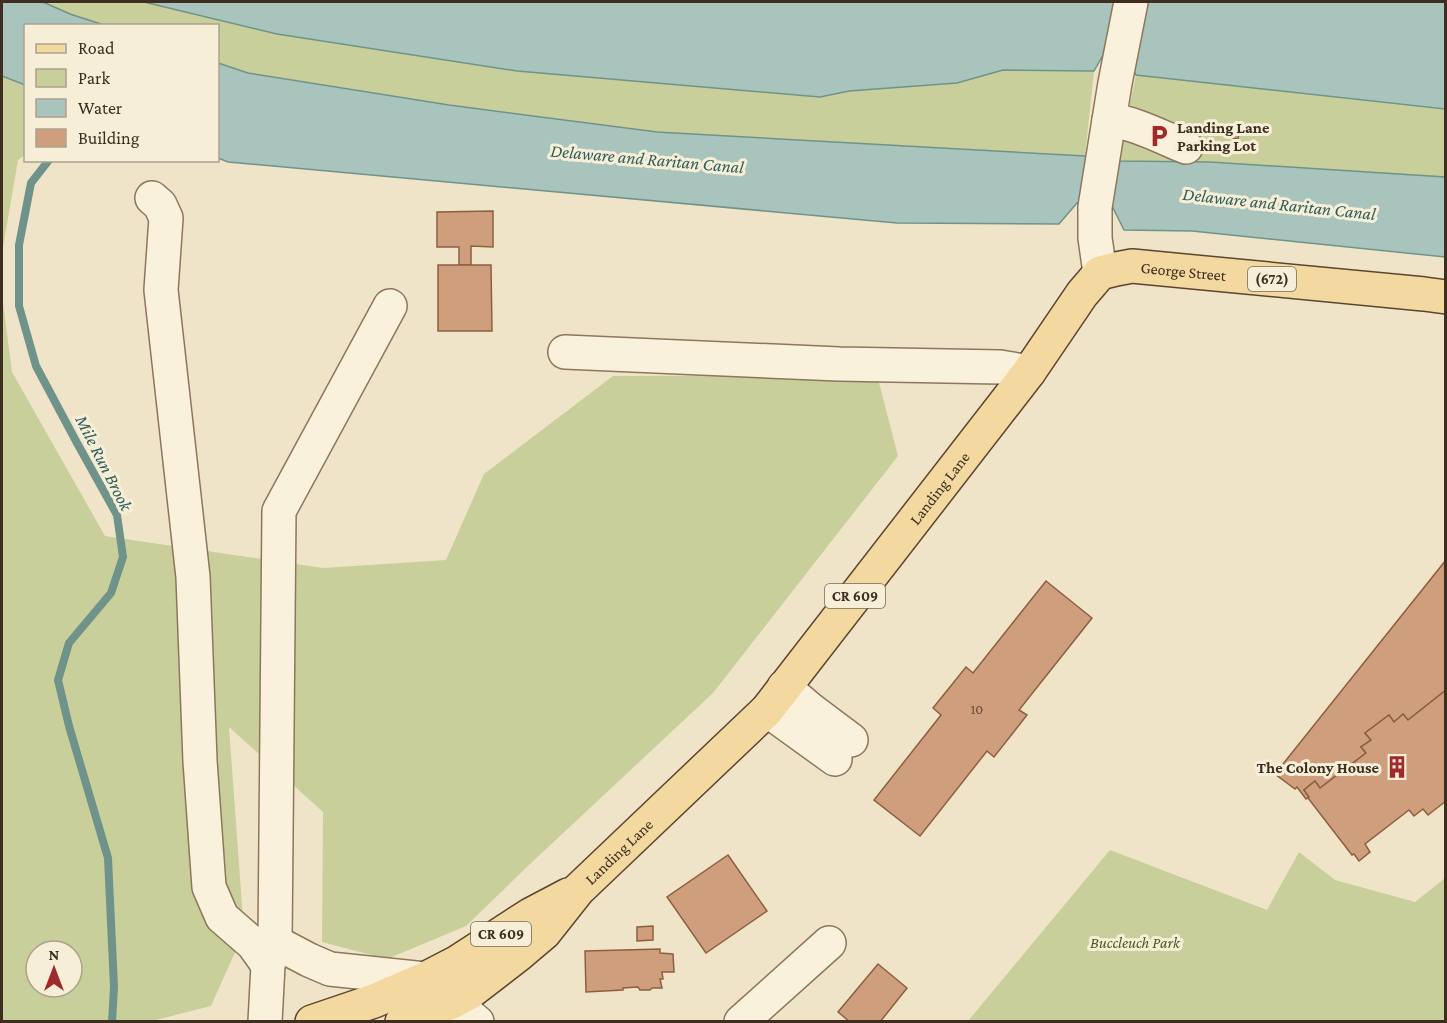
<svg xmlns="http://www.w3.org/2000/svg" width="1447" height="1023" font-family="'Crimson Pro',serif">
  <style>
    .green { fill: #c9cf9b; fill-rule: evenodd }
    .water { fill: #a9c4bc; stroke: #6f938a; stroke-width: 1.5 }
    .lines { fill: none; stroke-linecap: round; stroke-linejoin: round }
    .stream { stroke: #6f938a; stroke-width: 8 }
    .building { fill: #cf9f7d; stroke: #8d5f41; stroke-width: 1.5 }
    .minor-casing { stroke: #8d765c; stroke-width: 36 }
    .major-casing { stroke: #5b4430; stroke-width: 36 }
    .minor { stroke: #faf1dc; stroke-width: 33 }
    .major { stroke: #f3d9a0; stroke-width: 33 }
    .labels { text-anchor: middle; stroke-width: 6; stroke-linejoin: round; paint-order: stroke }
    .number-label { font-size: 14px; fill: #624a37 }
    .shield { fill: #f7eed8; stroke: #756857; stroke-width: 1.5 }
    .shield-label { font-size: 15px; font-weight: bold; fill: #3d2e20 }
    .poi-label { font-size: 16px; font-weight: bold; fill: #3d2e20; stroke: #f7eed8; text-anchor: start }
    .street-label { font-size: 16px; fill: #3d2e20; stroke: #f7eed8 }
    .park-label { font-size: 16px; font-style: italic; fill: #4d5a26; stroke: #f7eed8 }
    .water-label { font-size: 18px; font-style: italic; fill: #2f5d5a; stroke: #f7eed8 }
  </style>
  <rect width="100%" height="100%" fill="#f0e4c8"/>
  <g class="green">
    <polygon points="43,2 144,2 277,34 820,97 849,91 957,83 1003,70 1094,71 1085,156 657,132 449,105 248,73 218,63 218,26 104,25 70,14"/>
    <polygon points="1136,75 1445,106 1445,177 1210,162 1118,161"/>
    <polygon points="2,76 26,85 25,155 18,160 2,253"/>
    <path d="M 2,295 L 12,372 L 105,536 L 323,568 L 446,560 L 484,474 L 613,376 L 877,375 L 898,456 L 713,693 L 529,865 L 466,926 L 387,959 L 322,942 L 323,812 L 229,727 L 244,932 L 211,1006 L 152,1021 L 2,1021 ZM 36,951 L 72,951 L 72,987 L 36,987 Z"/>
    <polygon points="1110,850 1267,910 1299,852 1335,880 1415,902 1445,878 1445,1021 968,1021"/>
  </g>
  <g class="water">
    <polygon points="2,2 43,2 70,14 104,25 26,26 25,85 2,76"/>
    <polygon points="144,2 1445,2 1445,109 1136,75 1128,60 1102,57 1094,71 1003,70 957,83 849,91 820,97 517,71 277,34"/>
    <polygon points="218,63 248,73 449,105 657,132 1085,156 1118,161 1210,162 1445,177 1445,257 1192,231 1124,230 1111,204 1077,203 1059,224 897,223 228,162 218,158"/>
  </g>
  <g class="lines">
    <polyline class="stream" points="49,160 31,183 19,245 19,306 36,366 77,443 117,515 123,557 111,593 69,643 58,680 69,726 108,858 114,987 112,1022"/>
  </g>
  <g class="building">
    <polygon points="1229,127 1240,128 1238,139 1227,137"/>
    <polygon points="493,211 493,247 471,246 471,265 459,265 459,247 437,247 437,212"/>
    <polygon points="438,265 491,265 492,331 438,331"/>
    <polygon points="1446,560 1446,690 1408,720 1403,714 1394,722 1389,715 1365,733 1371,740 1361,747 1366,753 1320,788 1315,781 1304,790 1309,797 1306,799 1297,787 1295,789 1275,774"/>
    <polygon points="1046,581 1092,618 1019,710 1027,715 994,757 987,751 920,836 874,800 941,715 933,708 966,667 973,673"/>
    <polygon points="1446,690 1446,801 1428,815 1423,809 1414,816 1409,810 1365,844 1370,852 1359,861 1354,854 1352,855 1308,798 1309,797 1304,790 1315,781 1320,788 1366,753 1361,747 1371,740 1365,733 1389,715 1394,722 1403,714 1408,720"/>
    <polygon points="728,855 767,911 706,953 667,897"/>
    <polygon points="653,926 653,940 637,941 637,927"/>
    <polygon points="660,949 660,953 673,954 674,972 662,972 663,979 660,979 662,988 652,988 650,990 640,990 638,987 623,988 623,990 586,992 585,951"/>
    <polygon points="878,964 907,988 880,1022 850,1022 838,1012"/>
  </g>
  <g class="lines">
    <g class="minor-casing">
      <g id="minor">
        <path d="M 1109,120 C 1136,123 1161,137 1186,147"/>
        <polyline points="152,198 160,205 166,218 161,290 193,577 200,761 209,887 222,917 253,944 268,965"/>
        <polyline points="1100,273 1095,238 1095,207 1115,83 1131,2"/>
        <polyline points="565,352 839,364 1000,367 1029,372"/>
        <polyline points="784,687 811,710 851,740"/>
        <polyline points="767,710 835,759"/>
        <polyline points="275,942 309,960 330,969 425,979 477,1022"/>
        <polyline points="265,1022 268,965 275,942 279,511 390,306"/>
        <polyline points="741,1022 829,943"/>
      </g>
    </g>
    <g class="major-casing">
      <g id="major">
        <polyline points="312,1022 374,1001 425,979 456,963 530,915 568,895"/>
        <path id="s1" d="M 402,1022 L 452,1002 L 470,992 L 518,955 L 544,933 L 578,890 L 767,710 L 1029,372 L 1082,294 L 1100,273 L 1116,269 L 1132,266 L 1424,294 L 1446,297"/>
      </g>
    </g>
    <use href="#minor" class="minor"/>
    <use href="#major" class="major"/>
  </g>
  <defs>
    <g id="parking-bare" transform="scale(1.8)"><path d="M-3.5-5.5H1a3.5 3.5 0 0 1 0 7H-1V5.5H-3.5ZM-1-3.4V-.6H.8a1.4 1.4 0 0 0 0-2.8Z" fill="#9e2a2b" stroke="#f7eed8" stroke-width="2.5" paint-order="stroke"/></g>
    <g id="building-bare" transform="scale(1.8)"><path d="M-4-6H4V6H1V3H-1V6H-4ZM-2.5-4.3h1.7v1.8h-1.7ZM.8-4.3h1.7v1.8H.8ZM-2.5-1h1.7V.8h-1.7ZM.8-1h1.7V.8H.8Z" fill="#9e2a2b" stroke="#f7eed8" stroke-width="2.5" paint-order="stroke"/></g>
  </defs>
  <g fill-rule="evenodd">
    <use href="#parking-bare" x="1159" y="136"/>
    <use href="#building-bare" x="1397" y="767"/>
  </g>
  <g class="labels">
    <g class="number-label">
      <text x="977" y="714">10</text>
    </g>
    <g class="shield">
      <rect x="1248" y="267" width="48" height="24" rx="4.5"/>
      <rect x="825" y="584" width="60" height="24" rx="4.5"/>
      <rect x="471" y="922" width="60" height="24" rx="4.5"/>
    </g>
    <g class="shield-label">
      <text x="1272" y="284">(672)</text>
      <text x="855" y="601">CR 609</text>
      <text x="501" y="939">CR 609</text>
    </g>
    <g class="poi-label">
      <text x="1177" y="133">Landing Lane<tspan x="1177" dy="18">Parking Lot</tspan></text>
      <text x="1379" y="773" text-anchor="end">The Colony House</text>
    </g>
    <g class="street-label">
      <text dy="6" stroke="none"><textPath href="#s1" startOffset="1119">George Street</textPath></text>
      <text dy="6" stroke="none"><textPath href="#s1" startOffset="766">Landing Lane</textPath></text>
      <text dy="6" stroke="none"><textPath href="#s1" startOffset="280">Landing Lane</textPath></text>
    </g>
    <g class="park-label">
      <text x="1135" y="948">Buccleuch Park</text>
    </g>
    <g class="water-label">
      <text transform="translate(647 159) rotate(5)" y="6">Delaware and Raritan Canal</text>
      <text transform="translate(1279 204) rotate(6)" y="6">Delaware and Raritan Canal</text>
      <text transform="translate(104 463) rotate(63)" y="6">Mile Run Brook</text>
    </g>
  </g>
  <rect width="1447" height="1023" fill="none" stroke="#3d2e20" stroke-width="6"/>
  <rect x="24" y="24" width="195" height="138" fill="#f7eed8" stroke="#ada18e" stroke-width="1.5"/>
  <rect x="36" y="44" width="30" height="9" fill="#f3d9a0" stroke="#ada18e" stroke-width="1.5"/>
  <text x="78" y="54" font-size="18" fill="#3d2e20">Road</text>
  <rect x="36" y="69" width="30" height="18" fill="#c9cf9b" stroke="#ada18e" stroke-width="1.5"/>
  <text x="78" y="84" font-size="18" fill="#3d2e20">Park</text>
  <rect x="36" y="99" width="30" height="18" fill="#a9c4bc" stroke="#ada18e" stroke-width="1.5"/>
  <text x="78" y="114" font-size="18" fill="#3d2e20">Water</text>
  <rect x="36" y="129" width="30" height="18" fill="#cf9f7d" stroke="#ada18e" stroke-width="1.5"/>
  <text x="78" y="144" font-size="18" fill="#3d2e20">Building</text>
  <g transform="translate(54 969)"><circle r="28" fill="#f7eed8" stroke="#ada18e" stroke-width="1.5"/>
  <path d="M0-4.5L10 22L0 15L-10 22Z" fill="#9e2a2b"/>
  <text y="-9" font-size="16" font-weight="bold" text-anchor="middle" fill="#3d2e20">N</text>
  </g>
</svg>
